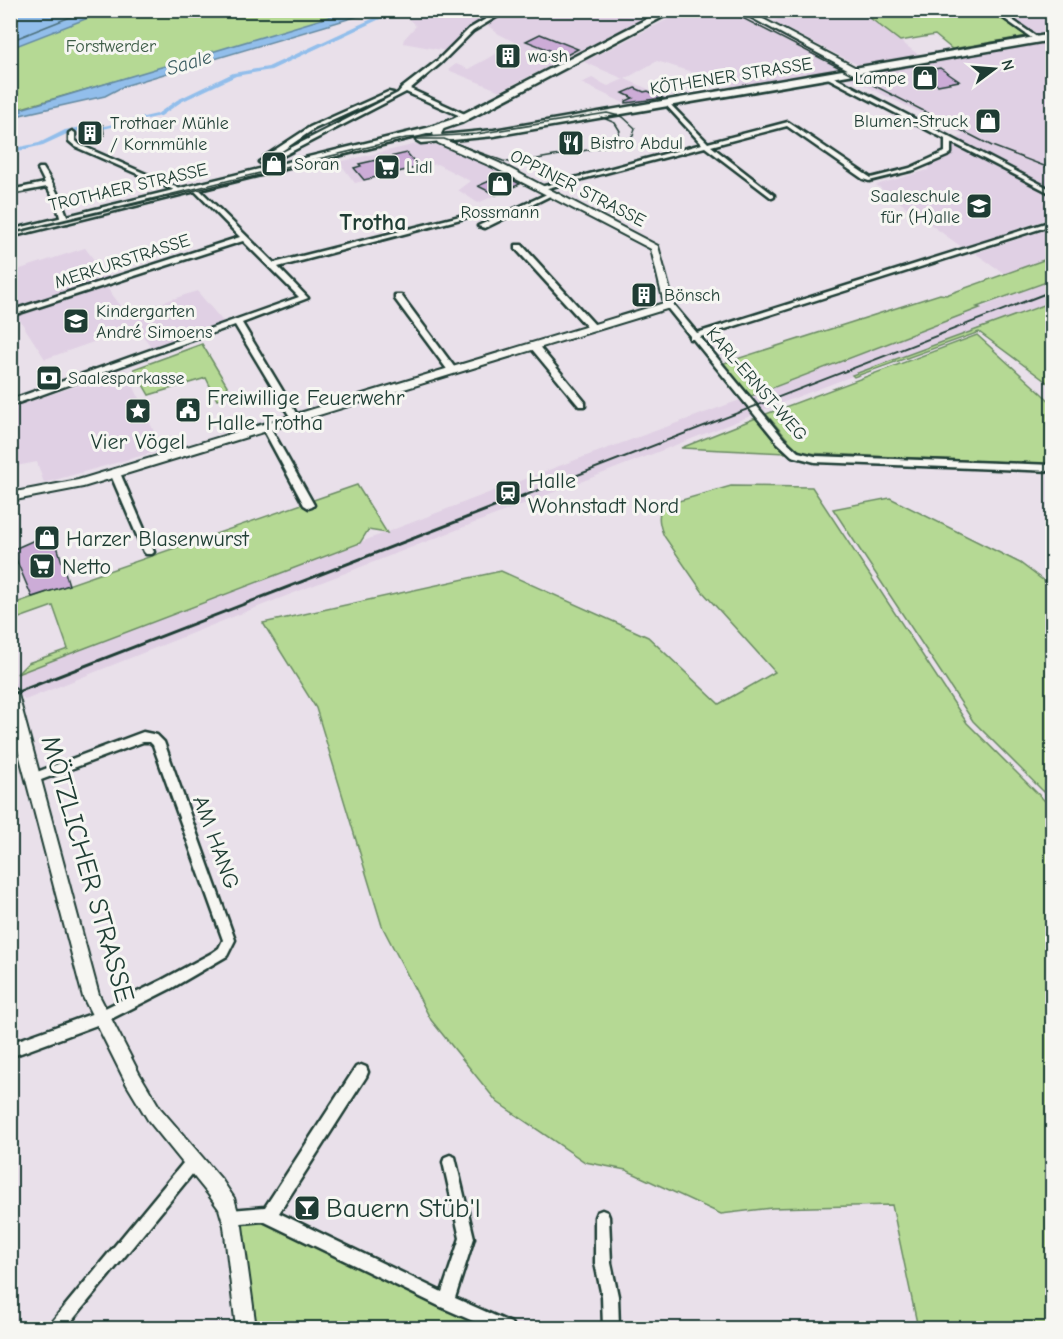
<svg xmlns="http://www.w3.org/2000/svg" width="1063" height="1339" font-family="'Comic Neue',sans-serif">
  <style>
    .built { fill: #e0d0e4 }
    .green { fill: #b5d994; stroke: #6a8b64; stroke-width: 1.5 }
    .water { fill: #92beeb; stroke: #648aa2; stroke-width: 1.5 }
    .lines { fill: none; stroke-linecap: round; stroke-linejoin: round }
    .shore { stroke: #4d717d; stroke-width: 1.5 }
    .canal { fill: #92beeb; fill-rule: evenodd }
    .building { fill: #ccacd7; stroke: #1f3d34; stroke-width: 1.5 }
    .minor-casing { stroke: #1f3d34; stroke-width: 5 }
    .tertiary-casing { stroke: #1f3d34; stroke-width: 4 }
    .secondary-casing { stroke: #1f3d34; stroke-width: 5 }
    .minor { fill: #f6f6f2; fill-rule: evenodd }
    .tertiary { fill: #f6f6f2; fill-rule: evenodd }
    .secondary { fill: #f6f6f2; fill-rule: evenodd }
    .tram { stroke: #1f3d34; stroke-width: 1.5 }
    .rail-far2 { stroke: #1f3d34; stroke-width: 1.5 }
    .rail-far1 { stroke: #1f3d34; stroke-width: 2 }
    .rail { stroke: #1f3d34; stroke-width: 3 }
    .labels { text-anchor: middle; stroke-width: 6; stroke-linejoin: round; paint-order: stroke }
    .far-park-label { font-size: 18px; fill: #3d5c47; stroke: #f6f6f2 }
    .far-poi-label { font-size: 18px; fill: #1f3d34; stroke: #f6f6f2; text-anchor: start }
    .far-street-label { font-size: 18px; fill: #1f3d34; stroke: #f6f6f2 }
    .far-water-label { font-size: 20px; font-style: italic; fill: #3c5d62; stroke: #f6f6f2 }
    .poi-label { font-size: 22px; fill: #1f3d34; stroke: #f6f6f2; text-anchor: start }
    .street-label { font-size: 22px; fill: #1f3d34; stroke: #f6f6f2 }
    .far-district-label { font-size: 24px; font-weight: bold; fill: #1f3d34; stroke: #f6f6f2 }
    .near-street-label { font-size: 27px; fill: #1f3d34; stroke: #f6f6f2 }
    .near-poi-label { font-size: 27px; fill: #1f3d34; stroke: #f6f6f2; text-anchor: start }
  </style>
  <rect width="100%" height="100%" fill="#e9e0ea"/>
  <filter id="ink" filterUnits="userSpaceOnUse"><feTurbulence type="fractalNoise" baseFrequency=".0167" numOctaves="2"/><feDisplacementMap in="SourceGraphic" scale="12" xChannelSelector="R" yChannelSelector="G"/><feConvolveMatrix kernelMatrix="1 2 1 2 8 2 1 2 1" color-interpolation-filters="sRGB"/></filter>
  <g filter="url(#ink)">
    <g class="built">
      <polygon points="408,10 499,10 500,11 465,35 461,35 447,51 403,43 404,39 416,26 401,12"/>
      <polygon points="512,11 657,11 500,91 448,70 456,64 468,69 516,43 497,33 485,23"/>
      <polygon points="684,11 731,11 856,75 1052,40 1052,189 956,139 964,135 836,71 745,87 735,86 657,61 625,79 669,98 628,105 581,83 592,78 608,86 624,79 584,62"/>
      <polygon points="793,11 861,11 920,56 858,65 773,22"/>
      <polygon points="1002,11 1052,11 1052,31 1036,34"/>
      <polygon points="417,144 436,145 494,166 523,183 478,203 458,190 470,181 437,164 355,183 339,162"/>
      <polygon points="955,144 1052,195 1052,217 963,248 876,185 928,170 930,164 952,155 951,145"/>
      <polygon points="1052,228 1052,257 1005,274 975,253"/>
      <polygon points="85,248 108,278 15,309 11,302 11,272"/>
      <polygon points="1052,280 1052,302 976,329 763,410 761,407 751,411 753,415 255,608 25,700 20,695 11,699 11,685 16,683 17,674 559,466 740,400 743,403 753,399 751,396"/>
      <polygon points="105,285 127,314 197,291 225,324 153,349 136,327 45,359 16,314"/>
      <polygon points="126,369 162,450 44,483 37,462 11,467 11,408"/>
    </g>
    <g class="green">
      <polygon points="101,11 360,11 11,111 11,26"/>
      <polygon points="861,11 990,11 1028,36 952,49 935,35 900,41"/>
      <polygon points="1052,257 1052,280 977,307 980,308 751,396 721,364 940,294 946,295"/>
      <polygon points="1052,302 1052,386 979,332 854,377 852,375"/>
      <polygon points="977,335 1052,403 1052,464 804,453 795,448 766,414"/>
      <polygon points="202,344 232,394 217,400 206,378 149,395 134,369"/>
      <polygon points="756,418 785,453 681,448"/>
      <polygon points="357,485 387,533 368,530 360,543 17,674 28,663 68,649 53,606 11,621 10,605"/>
      <path d="M 731,486 L 812,487 L 967,723 L 1052,808 L 1052,1328 L 918,1328 L 892,1205 L 772,1208 L 721,1214 L 626,1170 L 585,1162 L 497,1102 L 431,1020 L 382,926 L 316,708 L 263,623 L 501,571 L 648,637 L 719,704 L 775,672 L 702,591 L 664,536 C 659,525 658,517 661,506 Z"/>
      <polygon points="890,498 1020,563 1052,587 1052,800 973,721 833,509"/>
      <polygon points="262,1220 443,1309 489,1328 252,1328 238,1222"/>
    </g>
    <g class="water">
      <polygon points="352,10 375,11 124,86 105,96 11,117 11,114 22,111 21,109"/>
      <polygon points="15,11 15,10 106,11 11,48 11,12"/>
    </g>
    <g class="lines">
      <polyline class="shore" points="10,41 88,10"/>
      <g class="canal">
        <polygon points="398,10 408,10 380,19 271,70 236,76 181,102 161,116 103,129 100,127 157,114 177,100 233,73 268,67 376,17"/>
        <polygon points="82,127 84,128 84,130 69,133 43,145 10,153 10,149 39,143 65,130"/>
      </g>
    </g>
    <g class="building">
      <polygon points="540,34 578,49 565,56 526,41"/>
      <polygon points="940,68 959,81 938,85 914,73"/>
      <polygon points="635,88 644,92 648,91 663,98 626,103 626,101 633,98 623,93"/>
      <polygon points="103,125 104,135 83,138 82,128"/>
      <polygon points="407,153 419,167 364,180 354,168 361,166 359,164"/>
      <polygon points="503,175 520,184 496,195 478,186"/>
      <polygon points="48,534 49,538 54,536 69,585 32,597 12,550"/>
    </g>
    <g class="lines">
      <g class="minor-casing">
        <g id="minor">
          <polygon points="501,10 508,10 473,31 441,63 410,89 467,115 467,117 463,117 406,92 275,160 262,164 259,162 264,159 264,157 310,127 388,92 393,93 314,129 273,157 398,93 402,88 437,61 469,29"/>
          <polygon points="992,10 998,10 1041,40 1036,41"/>
          <polygon points="828,74 1052,190 1052,194 951,142 951,153 947,156 914,170 869,181 863,179 787,126 711,146 774,195 774,197 772,198 705,147 540,190 537,188 702,144 665,104 665,102 667,101 708,143 788,122 871,178 910,168 945,152 945,139 826,77 825,76"/>
          <polygon points="72,131 75,133 75,140 80,145 178,188 183,193 178,194 174,190 76,147 69,141 69,133"/>
          <path d="M 39,168 L 43,168 C 54,185 62,201 69,221 L 68,223 L 61,221 L 56,202 L 47,187 L 10,194 L 10,190 L 45,183 L 38,169 Z"/>
          <polygon points="195,189 199,189 274,263 468,214 472,216 278,267 308,298 242,323 299,418 298,420 292,420 235,325 10,406 10,400 299,297 243,241 10,316 10,311 240,237 195,191"/>
          <polygon points="549,193 554,194 485,228 478,226"/>
          <polygon points="1052,221 1052,225 700,337 783,438 798,452 815,456 1052,465 1052,471 815,462 792,456 777,442 693,339 690,339 690,336 665,305 666,303 672,303 697,333"/>
          <polygon points="516,245 522,245 595,325 595,329 589,329 516,249"/>
          <polygon points="395,295 401,295 455,368 455,372 449,372 395,299"/>
          <polygon points="531,344 537,344 585,402 585,406 579,406 531,348"/>
          <polygon points="266,424 270,427 314,505 312,507 309,508 304,505 262,427"/>
          <polygon points="115,470 120,473 154,552 152,554 146,554 144,552 110,473"/>
          <polygon points="143,732 157,735 164,742 235,940 227,956 172,988 105,1022 10,1057 10,1043 97,1012 162,980 212,953 219,948 223,940 153,745 150,742 143,742 33,783 29,781 27,778 29,775"/>
          <polygon points="361,1065 366,1067 368,1072 366,1077 279,1213 442,1292 460,1238 443,1162 445,1157 450,1155 455,1157 474,1238 455,1298 511,1323 514,1328 489,1328 441,1307 263,1221 231,1224 226,1222 224,1217 226,1212 231,1210 265,1207 356,1067"/>
          <polygon points="193,1155 198,1157 200,1162 198,1167 66,1328 48,1328 51,1323 188,1157"/>
          <polygon points="602,1210 607,1212 609,1217 611,1263 618,1296 619,1328 603,1328 602,1296 595,1263 595,1217 597,1212"/>
        </g>
      </g>
      <g class="tertiary-casing">
        <g id="tertiary">
          <polygon points="737,10 746,10 862,71 855,73"/>
          <polygon points="438,124 445,126 441,134 444,139 499,163 658,246 674,305 673,307 83,487 10,501 10,493 78,480 664,303 651,249 493,167 438,143 433,134"/>
          <polygon points="10,686 17,691 99,995 139,1073 160,1108 222,1180 234,1198 242,1226 256,1328 236,1328 224,1226 219,1209 208,1194 148,1120 127,1085 83,997 10,719"/>
        </g>
      </g>
      <g class="secondary-casing">
        <g id="secondary">
          <polygon points="664,10 676,10 461,123 435,132 10,237 10,230 427,128 453,119"/>
          <polygon points="1052,34 1052,40 494,136 421,143 416,140 421,137 494,130"/>
        </g>
      </g>
      <use href="#minor" class="minor"/>
      <use href="#tertiary" class="tertiary"/>
      <use href="#secondary" class="secondary"/>
      <g class="tram">
        <polyline points="601,117 615,123 620,131 615,138 602,143"/>
        <polyline points="10,233 406,138 477,134 607,113 623,117 635,128 633,136 621,144 515,163 503,161 444,139 413,139 10,234"/>
      </g>
      <polyline class="rail-far2" points="727,10 992,146 1052,169"/>
      <polyline class="rail-far1" points="521,497 1052,291"/>
      <polyline class="rail" points="10,695 525,495"/>
    </g>
  </g>
  <defs>
    <g id="building-square" transform="scale(1.35)"><rect x="-9" y="-9" width="18" height="18" rx="4" fill="#1f3d34" stroke="#f6f6f2"/><path d="M-4-6H4V6H1V3H-1V6H-4ZM-2.5-4.3h1.7v1.8h-1.7ZM.8-4.3h1.7v1.8H.8ZM-2.5-1h1.7V.8h-1.7ZM.8-1h1.7V.8H.8Z" fill="#fff"/></g>
    <g id="shop-square" transform="scale(1.35)"><rect x="-9" y="-9" width="18" height="18" rx="4" fill="#1f3d34" stroke="#f6f6f2"/><path d="M-5-2.5h2.3a2.7 3.5 0 0 1 5.4 0H5L5.5 6h-11ZM-1.5-2.5h3a1.5 2.3 0 0 0-3 0Z" fill="#fff"/></g>
    <g id="restaurant-square" transform="scale(1.35)"><rect x="-9" y="-9" width="18" height="18" rx="4" fill="#1f3d34" stroke="#f6f6f2"/><path d="M-5-6h1v4h1v-4h1v4h1v-4h1v5L-1.5 .5V6h-2V.5L-5-1ZM5-6V6H3V1.5H1.5Q1.5-4 5-6Z" fill="#fff"/></g>
    <g id="supermarket-square" transform="scale(1.35)"><rect x="-9" y="-9" width="18" height="18" rx="4" fill="#1f3d34" stroke="#f6f6f2"/><path d="M-6-5.5h2.5l.6 2H6L4.5 2H-2.5L-4.4-4H-6ZM-1.5 3.2a1.3 1.3 0 1 0 .1 0ZM3 3.2a1.3 1.3 0 1 0 .1 0Z" fill="#fff"/></g>
    <g id="school-square" transform="scale(1.35)"><rect x="-9" y="-9" width="18" height="18" rx="4" fill="#1f3d34" stroke="#f6f6f2"/><path d="M0-5L7-2L0 1L-7-2ZM-4 1L0 2.5L4 1V4Q0 6-4 4Z" fill="#fff"/></g>
    <g id="bank-square" transform="scale(1.35)"><rect x="-9" y="-9" width="18" height="18" rx="4" fill="#1f3d34" stroke="#f6f6f2"/><path d="M-6-4H6V4H-6ZM0-2.3a2.3 2.3 0 1 0 0 4.6a2.3 2.3 0 1 0 0-4.6Z" fill="#fff"/></g>
    <g id="civic-square" transform="scale(1.35)"><rect x="-9" y="-9" width="18" height="18" rx="4" fill="#1f3d34" stroke="#f6f6f2"/><path d="M-.6-6.5H3V-4.5H.6V-3L4-1V1h2V6H-6V1h2V-1L-.6-3ZM-1.2 2.5V6h2.4V2.5Z" fill="#fff"/></g>
    <g id="sight-square" transform="scale(1.35)"><rect x="-9" y="-9" width="18" height="18" rx="4" fill="#1f3d34" stroke="#f6f6f2"/><path d="M0-6L1.8-2.2L6-1.7L2.9 1.2L3.7 5.4L0 3.3L-3.7 5.4L-2.9 1.2L-6-1.7L-1.8-2.2Z" fill="#fff"/></g>
    <g id="station-square" transform="scale(1.35)"><rect x="-9" y="-9" width="18" height="18" rx="4" fill="#1f3d34" stroke="#f6f6f2"/><path d="M-3-6H3Q5-6 5-4V2Q5 4 3 4L4.5 6H3L1.5 4h-3L-3 6H-4.5L-3 4Q-5 4-5 2V-4Q-5-6-3-6ZM-3.5-4v3h7v-3ZM-3.5 1v1.5H-2V1ZM2 1v1.5H3.5V1Z" fill="#fff"/></g>
    <g id="bar-square" transform="scale(1.35)"><rect x="-9" y="-9" width="18" height="18" rx="4" fill="#1f3d34" stroke="#f6f6f2"/><path d="M-6-5H6L.8 .8V4.5H3.5V6h-7V4.5H-.8V.8Z" fill="#fff"/></g>
  </defs>
  <g fill-rule="evenodd">
    <use href="#building-square" x="508" y="56"/>
    <use href="#shop-square" x="925" y="78"/>
    <use href="#shop-square" x="988" y="121"/>
    <use href="#building-square" x="90" y="133"/>
    <use href="#restaurant-square" x="571" y="143"/>
    <use href="#shop-square" x="274" y="164"/>
    <use href="#supermarket-square" x="387" y="167"/>
    <use href="#shop-square" x="500" y="184"/>
    <use href="#school-square" x="979" y="206"/>
    <use href="#building-square" x="644" y="295"/>
    <use href="#school-square" x="76" y="321"/>
    <use href="#bank-square" x="49" y="378"/>
    <use href="#civic-square" x="188" y="410"/>
    <use href="#sight-square" x="138" y="411"/>
    <use href="#station-square" x="508" y="493"/>
    <use href="#shop-square" x="47" y="538"/>
    <use href="#supermarket-square" x="42" y="566"/>
    <use href="#bar-square" x="307" y="1208"/>
  </g>
  <g class="labels">
    <g class="far-park-label">
      <text x="111" y="52">Forstwerder</text>
    </g>
    <g class="far-poi-label">
      <text x="528" y="62">wa·sh</text>
      <text x="906" y="84" text-anchor="end">Lampe</text>
      <text x="968" y="127" text-anchor="end">Blumen-Struck</text>
      <text x="110" y="129">Trothaer Mühle<tspan x="110" dy="21">/ Kornmühle</tspan></text>
      <text x="590" y="149">Bistro Abdul</text>
      <text x="294" y="170">Soran</text>
      <text x="406" y="173">Lidl</text>
      <text x="960" y="202" text-anchor="end">Saaleschule<tspan x="960" dy="21">für (H)alle</tspan></text>
      <text x="500" y="218" text-anchor="middle">Rossmann</text>
      <text x="664" y="301">Bönsch</text>
      <text x="96" y="317">Kindergarten<tspan x="96" dy="21">André Simoens</tspan></text>
      <text x="68" y="384">Saalesparkasse</text>
    </g>
    <g class="far-street-label">
      <text transform="translate(731 76) rotate(-9)" y="6">KÖTHENER STRASSE</text>
      <text transform="translate(128 187) rotate(-13)" y="6">TROTHAER STRASSE</text>
      <text transform="translate(578 188) rotate(27)" y="6">OPPINER STRASSE</text>
      <text transform="translate(122 261) rotate(-18)" y="6">MERKURSTRASSE</text>
      <text transform="translate(757 384) rotate(49)" y="6">KARL-ERNST-WEG</text>
    </g>
    <g class="far-water-label">
      <text transform="translate(189 62) rotate(-17)" y="7">Saale</text>
    </g>
    <g class="poi-label">
      <text x="207" y="405">Freiwillige Feuerwehr<tspan x="207" dy="25">Halle Trotha</tspan></text>
      <text x="138" y="449" text-anchor="middle">Vier Vögel</text>
      <text x="528" y="488">Halle<tspan x="528" dy="25">Wohnstadt Nord</tspan></text>
      <text x="66" y="546">Harzer Blasenwurst</text>
      <text x="62" y="574">Netto</text>
    </g>
    <g class="street-label">
      <text transform="translate(217 842) rotate(70)" y="8">AM HANG</text>
    </g>
    <g class="far-district-label">
      <text x="373" y="230">Trotha</text>
    </g>
    <g class="near-street-label">
      <text transform="translate(88 869) rotate(74)" y="9">MÖTZLICHER STRASSE</text>
    </g>
    <g class="near-poi-label">
      <text x="326" y="1217">Bauern Stüb'l</text>
    </g>
  </g>
  <rect width="1063" height="1339" fill="none" stroke="#f6f6f2" stroke-width="36"/>
  <rect x="18" y="18" width="1027" height="1303" fill="none" stroke="#1f3d34" stroke-width="2" filter="url(#ink)"/>
  <g transform="translate(994 69) rotate(74)" stroke="#f6f6f2" stroke-width="4.5" paint-order="stroke">
  <path d="M0-4.5L10 22L0 15L-10 22Z" fill="#1f3d34"/>
  <text y="-9" font-size="16" font-weight="bold" text-anchor="middle" fill="#1f3d34">N</text>
  </g>
</svg>
